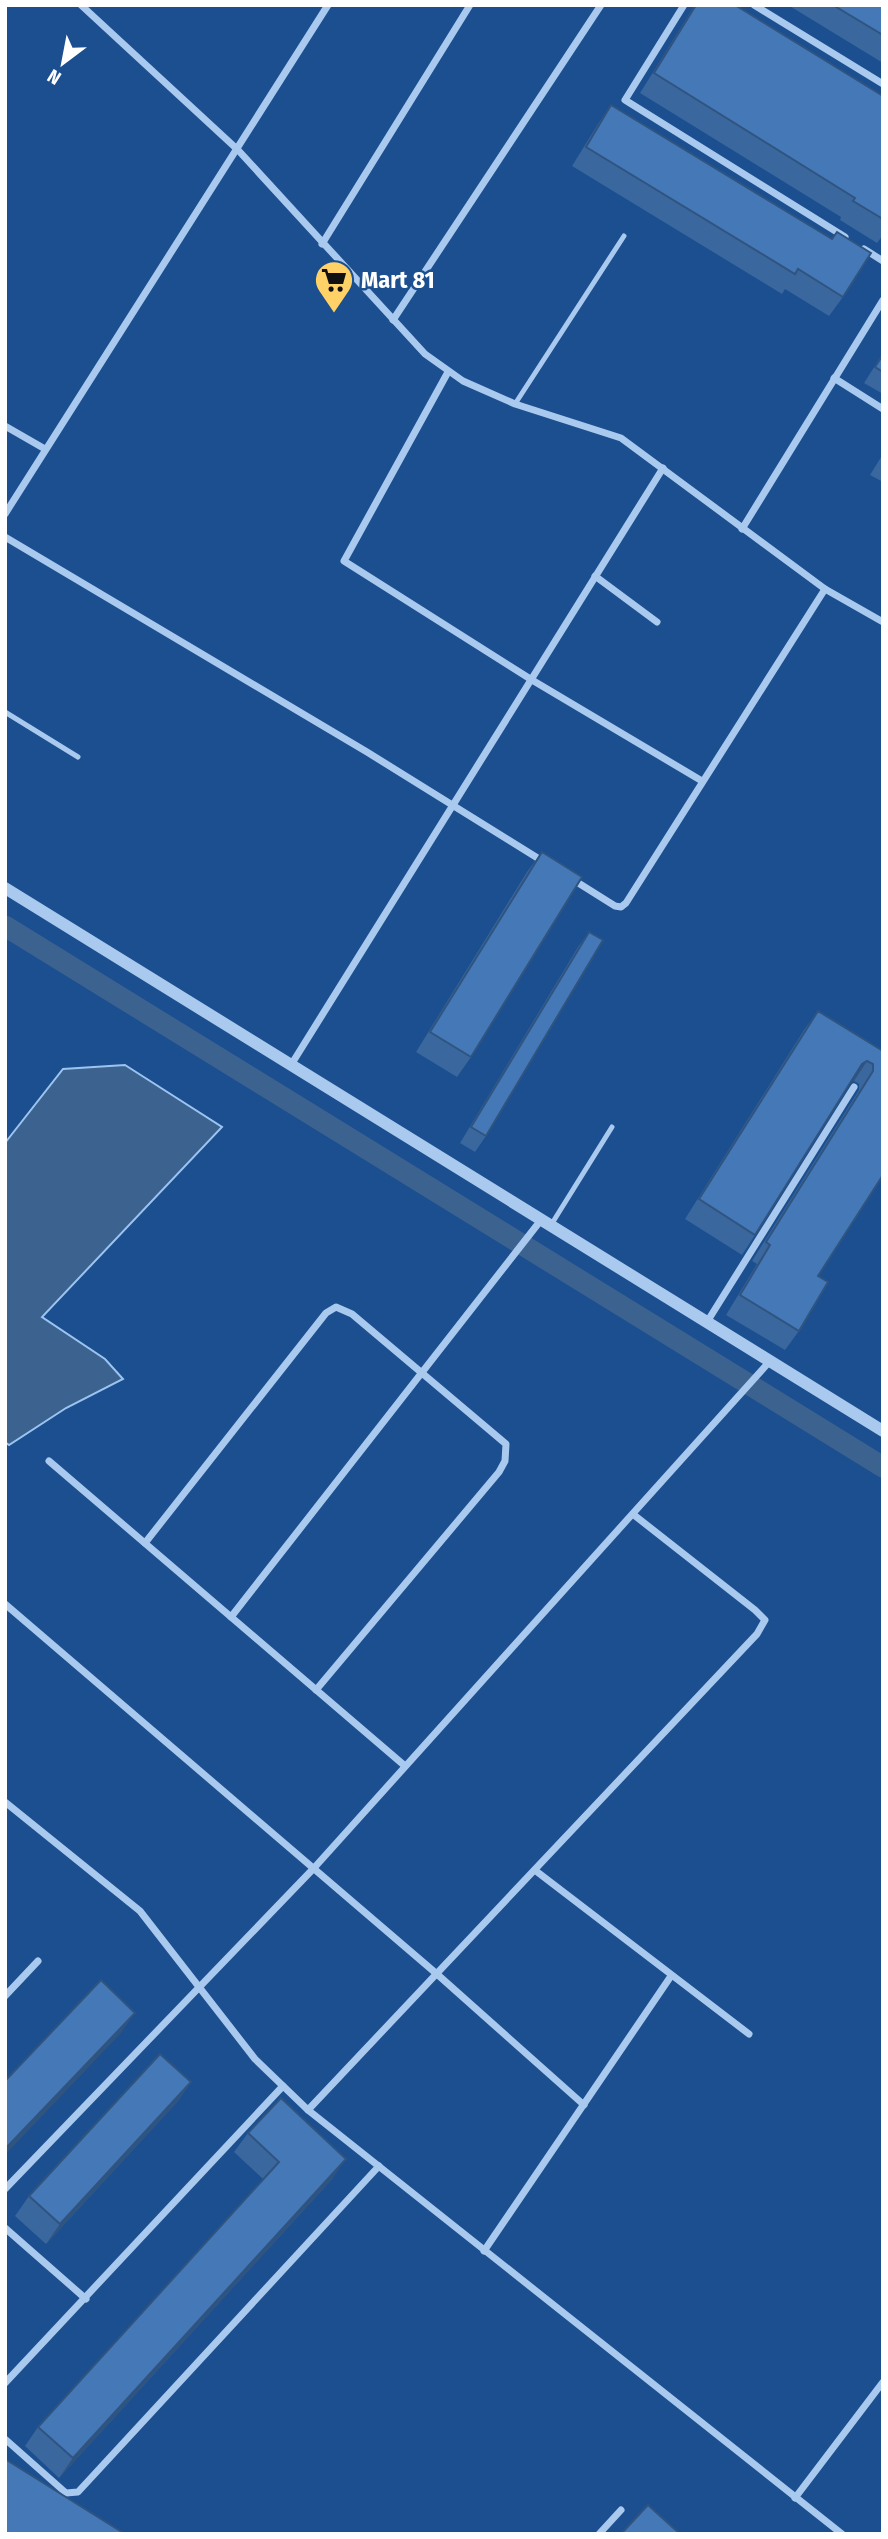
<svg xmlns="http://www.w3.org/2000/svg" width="888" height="2539" font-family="'Fira Sans Condensed',sans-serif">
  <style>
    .water { fill: #3c6290; stroke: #9cc4f0; stroke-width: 2 }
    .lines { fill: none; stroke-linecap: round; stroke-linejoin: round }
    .canal { stroke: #3c6290; stroke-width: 21 }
    .service { stroke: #a9c9ee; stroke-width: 5 }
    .minor { stroke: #a9c9ee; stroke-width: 7 }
    .tertiary { stroke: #a9c9ee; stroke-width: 12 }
    .wall { fill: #3a679d }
    .shaded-wall { fill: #305480 }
    .building { fill: #4478b7; stroke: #305480; stroke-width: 2 }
    .labels { text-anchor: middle; stroke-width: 5; stroke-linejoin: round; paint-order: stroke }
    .poi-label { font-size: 24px; font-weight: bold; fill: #fff; stroke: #1b4f8f; text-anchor: start }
  </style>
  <rect width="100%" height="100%" fill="#1b4f8f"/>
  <polygon class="water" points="125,1065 222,1127 42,1317 105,1359 123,1379 66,1408 9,1445 5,1442 5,1143 63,1069"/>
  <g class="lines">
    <polyline class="canal" points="5,926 883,1467"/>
    <g class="service">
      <polyline points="515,404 624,236"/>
      <polyline points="5,712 78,757"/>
      <polyline points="551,1225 612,1127"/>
    </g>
    <g class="minor">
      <polyline points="81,5 238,150 425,354 463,381 515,404 621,438 825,589 883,622"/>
      <polyline points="684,5 625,100 845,237"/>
      <polyline points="754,5 883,84"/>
      <polyline points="322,244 470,5"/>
      <polyline points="864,249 883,261"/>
      <polyline points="393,320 601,5"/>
      <polyline points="448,372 344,561 532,680 702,781"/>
      <polyline points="834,378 883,409"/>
      <polyline points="5,426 45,449"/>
      <polyline points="5,514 328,5"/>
      <polyline points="742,529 883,300"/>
      <polyline points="5,537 367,752 544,862"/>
      <polyline points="595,576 657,622"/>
      <polyline points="572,879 615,906 621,907 626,903 825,589"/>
      <polyline points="291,1065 663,468"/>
      <polyline points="707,1322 854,1087"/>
      <polyline points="49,1461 405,1766"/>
      <polyline points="145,1543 326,1313 336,1307 352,1314 506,1444 505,1461 499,1472 316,1690"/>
      <polyline points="5,1604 438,1975 584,2105"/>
      <polyline points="231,1617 541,1220"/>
      <polyline points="5,1802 140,1911 255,2059 308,2110 842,2534"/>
      <polyline points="536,1871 749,2034"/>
      <polyline points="5,1996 38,1961"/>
      <polyline points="308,2110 757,1634 765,1620 755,1610 634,1515"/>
      <polyline points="5,2189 314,1868 770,1361"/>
      <polyline points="5,2228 86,2299"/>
      <polyline points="484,2251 671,1976"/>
      <polyline points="5,2383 283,2086"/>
      <polyline points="5,2439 66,2493 78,2492 379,2166"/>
      <polyline points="795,2498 883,2382"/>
      <polyline points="599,2534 621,2510"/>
    </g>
    <polyline class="tertiary" points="5,888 883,1431"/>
  </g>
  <g class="wall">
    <polygon points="695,5 735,5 883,96 883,235 877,243 840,220 841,217 640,93"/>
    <polygon points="788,5 883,5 883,63"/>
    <polygon points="611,105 843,297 829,316 785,289 782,294 572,166 598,124"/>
    <polygon points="883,353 883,394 864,383"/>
    <polygon points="883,454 883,482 870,475"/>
    <polygon points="542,852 471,1057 457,1077 416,1052 527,872"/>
    <polygon points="589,932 486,1136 475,1152 460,1143 578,947"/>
    <polygon points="818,1011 883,1051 818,1276 799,1331 785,1350 726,1315 757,1264 752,1261 859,1090 859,1084 854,1081 851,1082 755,1235 742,1255 685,1219 804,1030"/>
    <polygon points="191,2082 177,2102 46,2244 15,2216 29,2196"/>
    <polygon points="248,2133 333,2178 59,2478 25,2446 38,2427 263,2179 234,2152"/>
  </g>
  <g class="shaded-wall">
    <polygon points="867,1061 854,1081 849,1084 862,1064"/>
    <polygon points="135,2013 121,2033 5,2155 5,2149"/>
    <polygon points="191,2082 177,2102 46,2244 60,2224"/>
    <polygon points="346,2159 333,2178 59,2478 73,2458"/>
  </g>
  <g class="building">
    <polygon points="696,5 735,5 883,96 883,219 853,201 855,198 654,73"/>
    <polygon points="833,5 883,5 883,35"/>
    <polygon points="611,105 832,239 837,232 871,253 843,297 798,269 795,274 586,147"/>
    <polygon points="883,355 883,372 875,367"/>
    <polygon points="542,852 582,877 471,1057 430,1032"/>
    <polygon points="589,932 603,940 486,1136 471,1127"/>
    <polygon points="818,1011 883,1051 883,1175 818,1276 828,1282 799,1331 740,1295 770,1245 766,1242 873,1071 873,1064 867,1061 862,1064 755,1235 699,1199"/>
    <polygon points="101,1980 135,2013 5,2149 5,2081"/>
    <polygon points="160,2054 191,2082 60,2224 29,2196"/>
    <polygon points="281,2098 346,2159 73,2458 38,2427 279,2162 248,2133"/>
    <polygon points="5,2459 125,2534 5,2534"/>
    <polygon points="648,2505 680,2534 621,2534"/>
  </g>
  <defs>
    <g id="supermarket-pin" transform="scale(2.0125)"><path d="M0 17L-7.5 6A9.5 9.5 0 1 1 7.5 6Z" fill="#ffd166" stroke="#1b4f8f"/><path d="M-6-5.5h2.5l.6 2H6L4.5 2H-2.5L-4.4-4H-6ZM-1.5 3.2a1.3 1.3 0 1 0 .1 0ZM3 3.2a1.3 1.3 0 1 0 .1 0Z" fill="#111"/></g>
  </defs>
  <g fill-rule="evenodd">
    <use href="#supermarket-pin" x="334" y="280"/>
  </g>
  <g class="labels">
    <g class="poi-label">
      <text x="361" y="288">Mart 81</text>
    </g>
  </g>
  <rect width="888" height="2539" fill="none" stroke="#ffffff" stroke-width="14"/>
  <g transform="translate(63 63) rotate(212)" stroke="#1b4f8f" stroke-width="5" paint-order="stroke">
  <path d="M0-5L12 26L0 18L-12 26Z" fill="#ffffff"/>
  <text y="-10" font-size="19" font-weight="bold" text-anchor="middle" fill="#ffffff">N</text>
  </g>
</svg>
